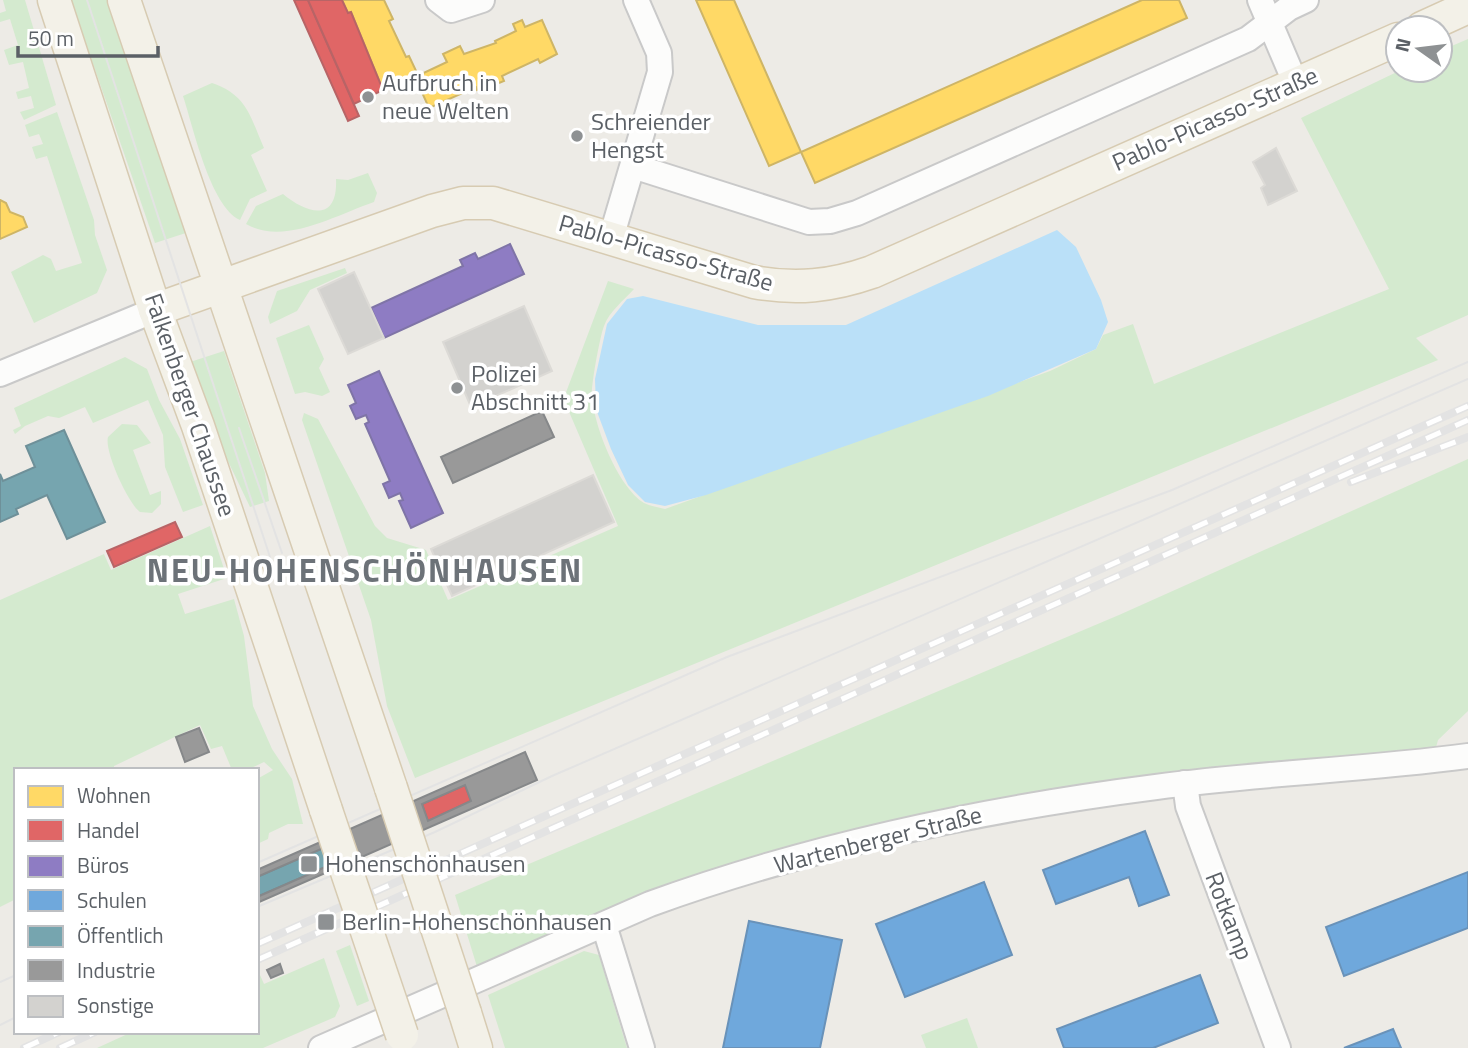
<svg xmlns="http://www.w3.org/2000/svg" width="1468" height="1048" font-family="'Titillium Web',sans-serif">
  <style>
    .green { fill: #d4eacf }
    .water { fill: #bae0f8 }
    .homes { fill: #ffd966; stroke: #ceb566; stroke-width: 2 }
    .shops { fill: #e06666; stroke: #b86466; stroke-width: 2 }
    .offices { fill: #8e7cc3; stroke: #7f74a7; stroke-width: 2 }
    .schools { fill: #6fa8dc; stroke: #6992b9; stroke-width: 2 }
    .public { fill: #76a5af; stroke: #6e9099; stroke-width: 2 }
    .industry { fill: #999; stroke: #86888a; stroke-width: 2; fill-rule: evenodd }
    .building { fill: #d3d2cf; stroke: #dcdad6; stroke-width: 2 }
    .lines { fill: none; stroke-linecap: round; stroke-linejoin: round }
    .minor-casing { stroke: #c9c9c9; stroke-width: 28 }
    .major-casing { stroke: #d7cbb2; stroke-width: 35 }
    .minor { stroke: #fcfcfb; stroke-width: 24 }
    .major { stroke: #f3f1e8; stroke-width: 32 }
    .tram { stroke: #e3e3e3; stroke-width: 2 }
    .rail-casing { stroke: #e3e3e3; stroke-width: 8 }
    .rail { stroke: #fff; stroke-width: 5; stroke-dasharray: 16; stroke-linecap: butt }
    .major-bridge-casing { stroke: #d7cbb2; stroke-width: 35; stroke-linecap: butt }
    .major-bridge { stroke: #f3f1e8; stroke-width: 32 }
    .poi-dot { fill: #8e9193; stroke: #fff; stroke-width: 2.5 }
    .labels { text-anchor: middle; stroke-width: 7; stroke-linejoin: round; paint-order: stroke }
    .poi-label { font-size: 24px; fill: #5b6066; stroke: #fff; text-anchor: start }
    .street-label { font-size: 24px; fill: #5b6066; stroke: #fff }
    .district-label { font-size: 32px; font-weight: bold; letter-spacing: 2px; fill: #6c7278; stroke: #fff }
  </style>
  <rect width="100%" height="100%" fill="#edebe6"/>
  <g class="green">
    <polygon points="3,0 25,0 56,105 24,120 20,112 34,108 31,96 18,99 16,92 29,88 23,62 9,65 4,50 18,45 10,19 0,22 0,13 6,11"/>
    <polygon points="71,0 115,0 192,231 155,243"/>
    <path d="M 1468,39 L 1468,315 L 1416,338 L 1438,360 L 415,778 L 387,706 L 371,620 L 302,420 L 304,413 L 318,419 L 375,526 L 387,538 L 426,550 L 448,600 L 618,526 L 567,407 L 565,395 L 608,281 L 634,289 C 624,300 609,312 604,326 C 600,336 591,385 592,395 C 593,424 618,487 644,503 C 650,506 658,507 665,509 L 1050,371 L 1096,349 L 1103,335 L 1133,324 L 1154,384 L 1389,289 L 1301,118 L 1401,70 L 1440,70 L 1440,51 Z"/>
    <path d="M 212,83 C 247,95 250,116 264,148 L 251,155 L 267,191 L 250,199 L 240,220 C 210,206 193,126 183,96 Z"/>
    <polygon points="57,112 94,220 95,235 107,270 97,293 34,323 11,272 43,255 51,259 56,271 82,263 47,156 36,159 32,147 43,144 39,134 29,137 25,125"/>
    <path d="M 368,173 L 377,193 L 374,202 C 336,215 284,246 246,224 L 256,206 L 283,194 C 307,214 338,223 336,179 L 348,180 Z"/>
    <polygon points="345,268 347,273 310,290 297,311 270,324 268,317 277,291"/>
    <polygon points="309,325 324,359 319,368 330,392 322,396 305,392 295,394 276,338"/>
    <polygon points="224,351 265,473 269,501 250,507 202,407 187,363"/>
    <polygon points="125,357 147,369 159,400 180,439 203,505 183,512 165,467 163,435 148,400 93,423 85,407 59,418 48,416 25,426 15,434 13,430 21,426 14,408"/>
    <path d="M 122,424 L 137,425 L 151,443 L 133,450 L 150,495 L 161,491 L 161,504 L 152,513 L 140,512 C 128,503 104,451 108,437 Z"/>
    <polygon points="1468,459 1468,711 1438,740 1435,751 1010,799 478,970 455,895 1119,615"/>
    <polygon points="210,526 227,578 178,594 185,614 234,599 244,636 253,706 272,749 292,779 303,824 288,824 269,833 268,839 257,844 257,779 273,770 264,762 247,770 232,770 222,746 211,749 200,725 114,766 114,770 16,770 16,899 0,907 0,600 104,554 111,570"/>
    <polygon points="350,945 369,1001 357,1006 336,951"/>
    <polygon points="584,951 599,955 627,1048 505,1048 488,995"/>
    <polygon points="324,958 340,1006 335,1017 263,1048 97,1048 132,1032 257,1032 257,976 260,975 264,984"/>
    <polygon points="967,1018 978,1048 926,1048 921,1035"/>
  </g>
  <polygon class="water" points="1057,230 1076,247 1101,300 1108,322 1096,349 988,396 706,495 665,506 645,502 628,485 611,449 596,409 595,379 607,324 627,299 643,296 758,325 846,325"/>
  <g class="homes">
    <polygon points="342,0 384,0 393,19 389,21 406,57 409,56 418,75 383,90 351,12 348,13"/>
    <polygon points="696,0 734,0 801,152 769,166"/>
    <polygon points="1142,0 1179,0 1187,18 815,183 801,152"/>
    <polygon points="522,20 525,27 542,20 557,54 540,63 538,59 502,76 504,81 494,85 477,90 476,87 429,108 415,77 447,62 443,54 460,46 464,54 496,43 495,41 516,31 513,24"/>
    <polygon points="0,200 6,203 10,212 23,217 27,227 0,239"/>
  </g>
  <g class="shops">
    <polygon points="294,0 308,0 359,116 348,121"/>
    <polygon points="308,0 342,0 348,13 351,12 383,90 354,104"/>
    <polygon points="175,522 182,537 114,567 107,551"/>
    <polygon points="465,785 471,801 428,821 422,804"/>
  </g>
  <g class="offices">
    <polygon points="510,244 524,274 384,338 371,308 463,266 460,260 475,253 478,259"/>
    <polygon points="379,371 443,513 411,528 399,501 403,500 400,493 389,498 383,484 390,481 365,424 369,422 366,415 356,419 350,406 356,403 348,385"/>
  </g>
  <g class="schools">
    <polygon points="1145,831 1169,895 1139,906 1129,877 1056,904 1043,870"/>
    <polygon points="1468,872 1468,928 1344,976 1326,927"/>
    <polygon points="984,882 1012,955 905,997 876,924"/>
    <polygon points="749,921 842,940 820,1048 723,1048"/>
    <polygon points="1200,975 1218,1023 1153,1048 1064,1048 1057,1029"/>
    <polygon points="1393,1029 1401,1048 1344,1048"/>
  </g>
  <g class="public">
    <polygon points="64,430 105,522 67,539 47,495 16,509 18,514 0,522 0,474 3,481 35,467 26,446"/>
    <polygon points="330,845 337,862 257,897 257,877"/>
  </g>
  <g class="industry">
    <polygon points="542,411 554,437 453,483 441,457"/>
    <polygon points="199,728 209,752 185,762 176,737"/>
    <path d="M 525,752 L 537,780 L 257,903 L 257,897 L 337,862 L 330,845 L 257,877 L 257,870 ZM 465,785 L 471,801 L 428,821 L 422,804 Z"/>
    <polygon points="280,964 283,973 271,978 267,970"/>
  </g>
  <g class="building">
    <polygon points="1276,148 1297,191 1268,205 1261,188 1265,185 1253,162"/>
    <polygon points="354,272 384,338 348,354 318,289"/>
    <polygon points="524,306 552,371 471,407 443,342"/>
    <polygon points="593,475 614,522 452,596 431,549"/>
  </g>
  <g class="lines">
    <g class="minor-casing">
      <g id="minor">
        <polyline points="438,0 451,10 482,0"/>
        <polyline points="1260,0 1295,82"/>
        <polyline points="633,166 809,222 830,221 857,213 1248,39 1289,8 1306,0"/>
        <polyline points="611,238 660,72 659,53 636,0"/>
        <polyline points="0,374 155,310"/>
        <polyline points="1185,783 1188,806 1278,1048"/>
        <polyline points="604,925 642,1048"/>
        <path d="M 321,1048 L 650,904 C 813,845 984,809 1156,787 C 1260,773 1364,770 1468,756"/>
      </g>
    </g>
    <g class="major-casing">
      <g id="major">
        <polyline points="54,0 155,310 198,426 326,810"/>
        <polyline points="124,0 391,788"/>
        <polyline points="1422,28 1468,7"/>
        <path d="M 155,310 L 432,211 L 463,203 L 493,203 L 754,282 C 796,290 832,286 872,272 L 1398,39"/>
        <polyline points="465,1013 476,1048"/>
      </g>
    </g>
    <use href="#minor" class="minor"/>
    <use href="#major" class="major"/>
    <g class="tram">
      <polyline points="87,0 270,557"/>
      <polyline points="239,428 282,553"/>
      <polyline points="257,863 727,657 1172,490 1468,362"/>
      <polyline points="257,907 435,832 552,776 1468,379"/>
      <polyline points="0,982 16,975"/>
      <polyline points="0,1025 16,1017"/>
    </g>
    <g class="rail-casing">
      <g id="rail">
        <polyline points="1351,482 1468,437"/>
        <polyline points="257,944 1468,406"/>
        <polyline points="257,960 1468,420"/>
        <polyline points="24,1048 59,1032"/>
        <polyline points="60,1048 95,1032"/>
      </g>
    </g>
    <use href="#rail" class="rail"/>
    <g class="major-bridge-casing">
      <g id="major-bridge">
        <polyline points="391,788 465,1013"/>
        <polyline points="326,810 402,1035"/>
      </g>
    </g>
    <use href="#major-bridge" class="major-bridge"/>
  </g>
  <g class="poi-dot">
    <circle cx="368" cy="97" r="7"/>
    <circle cx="577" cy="136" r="7"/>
    <circle cx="457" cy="388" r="7"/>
    <rect x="300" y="855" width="18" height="18" rx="3.5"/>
    <rect x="317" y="913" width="18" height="18" rx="3.5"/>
  </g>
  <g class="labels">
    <g class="poi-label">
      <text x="382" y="91">Aufbruch in<tspan x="382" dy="28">neue Welten</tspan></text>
      <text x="591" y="130">Schreiender<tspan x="591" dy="28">Hengst</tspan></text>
      <text x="471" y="382">Polizei<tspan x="471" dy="28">Abschnitt 31</tspan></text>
      <text x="325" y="872">Hohenschönhausen</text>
      <text x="342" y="930">Berlin-Hohenschönhausen</text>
    </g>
    <g class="street-label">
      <text transform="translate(1215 119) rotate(-24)" y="8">Pablo-Picasso-Straße</text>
      <text transform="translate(666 253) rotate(16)" y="8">Pablo-Picasso-Straße</text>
      <text transform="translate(190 405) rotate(71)" y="8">Falkenberger Chaussee</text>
      <text transform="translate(878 840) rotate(-14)" y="8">Wartenberger Straße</text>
      <text transform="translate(1229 916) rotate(69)" y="8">Rotkamp</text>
    </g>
    <g class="district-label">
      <text x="365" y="582">NEU-HOHENSCHÖNHAUSEN</text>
    </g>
  </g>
  <rect x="14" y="768" width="245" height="266" fill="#ffffff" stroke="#bdbfc2" stroke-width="2"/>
  <rect x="28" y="786" width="35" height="21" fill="#ffd966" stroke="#bdbfc2" stroke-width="2"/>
  <text x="77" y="803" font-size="21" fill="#5b6066">Wohnen</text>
  <rect x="28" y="820" width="35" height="21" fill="#e06666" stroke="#bdbfc2" stroke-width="2"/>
  <text x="77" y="838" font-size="21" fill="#5b6066">Handel</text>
  <rect x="28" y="856" width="35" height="21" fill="#8e7cc3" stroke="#bdbfc2" stroke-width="2"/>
  <text x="77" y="873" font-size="21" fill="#5b6066">Büros</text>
  <rect x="28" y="890" width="35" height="21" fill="#6fa8dc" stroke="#bdbfc2" stroke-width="2"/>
  <text x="77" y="908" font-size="21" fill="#5b6066">Schulen</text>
  <rect x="28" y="926" width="35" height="21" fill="#76a5af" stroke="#bdbfc2" stroke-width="2"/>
  <text x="77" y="943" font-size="21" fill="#5b6066">Öffentlich</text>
  <rect x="28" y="960" width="35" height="21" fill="#999999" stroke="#bdbfc2" stroke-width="2"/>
  <text x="77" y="978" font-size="21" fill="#5b6066">Industrie</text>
  <rect x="28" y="996" width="35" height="21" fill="#d3d2cf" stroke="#bdbfc2" stroke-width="2"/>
  <text x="77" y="1013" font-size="21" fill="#5b6066">Sonstige</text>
  <g transform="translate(1419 49) rotate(284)"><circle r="33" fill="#ffffff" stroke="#bdbfc2" stroke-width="2"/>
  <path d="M0-5L12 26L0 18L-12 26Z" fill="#8e9193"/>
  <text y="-10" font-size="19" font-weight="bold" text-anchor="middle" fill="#5b6066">N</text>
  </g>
  <path d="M18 46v10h140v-10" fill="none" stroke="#5b6066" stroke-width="3.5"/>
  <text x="28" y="46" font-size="21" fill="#5b6066" stroke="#ffffff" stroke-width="5" paint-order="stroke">50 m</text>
</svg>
